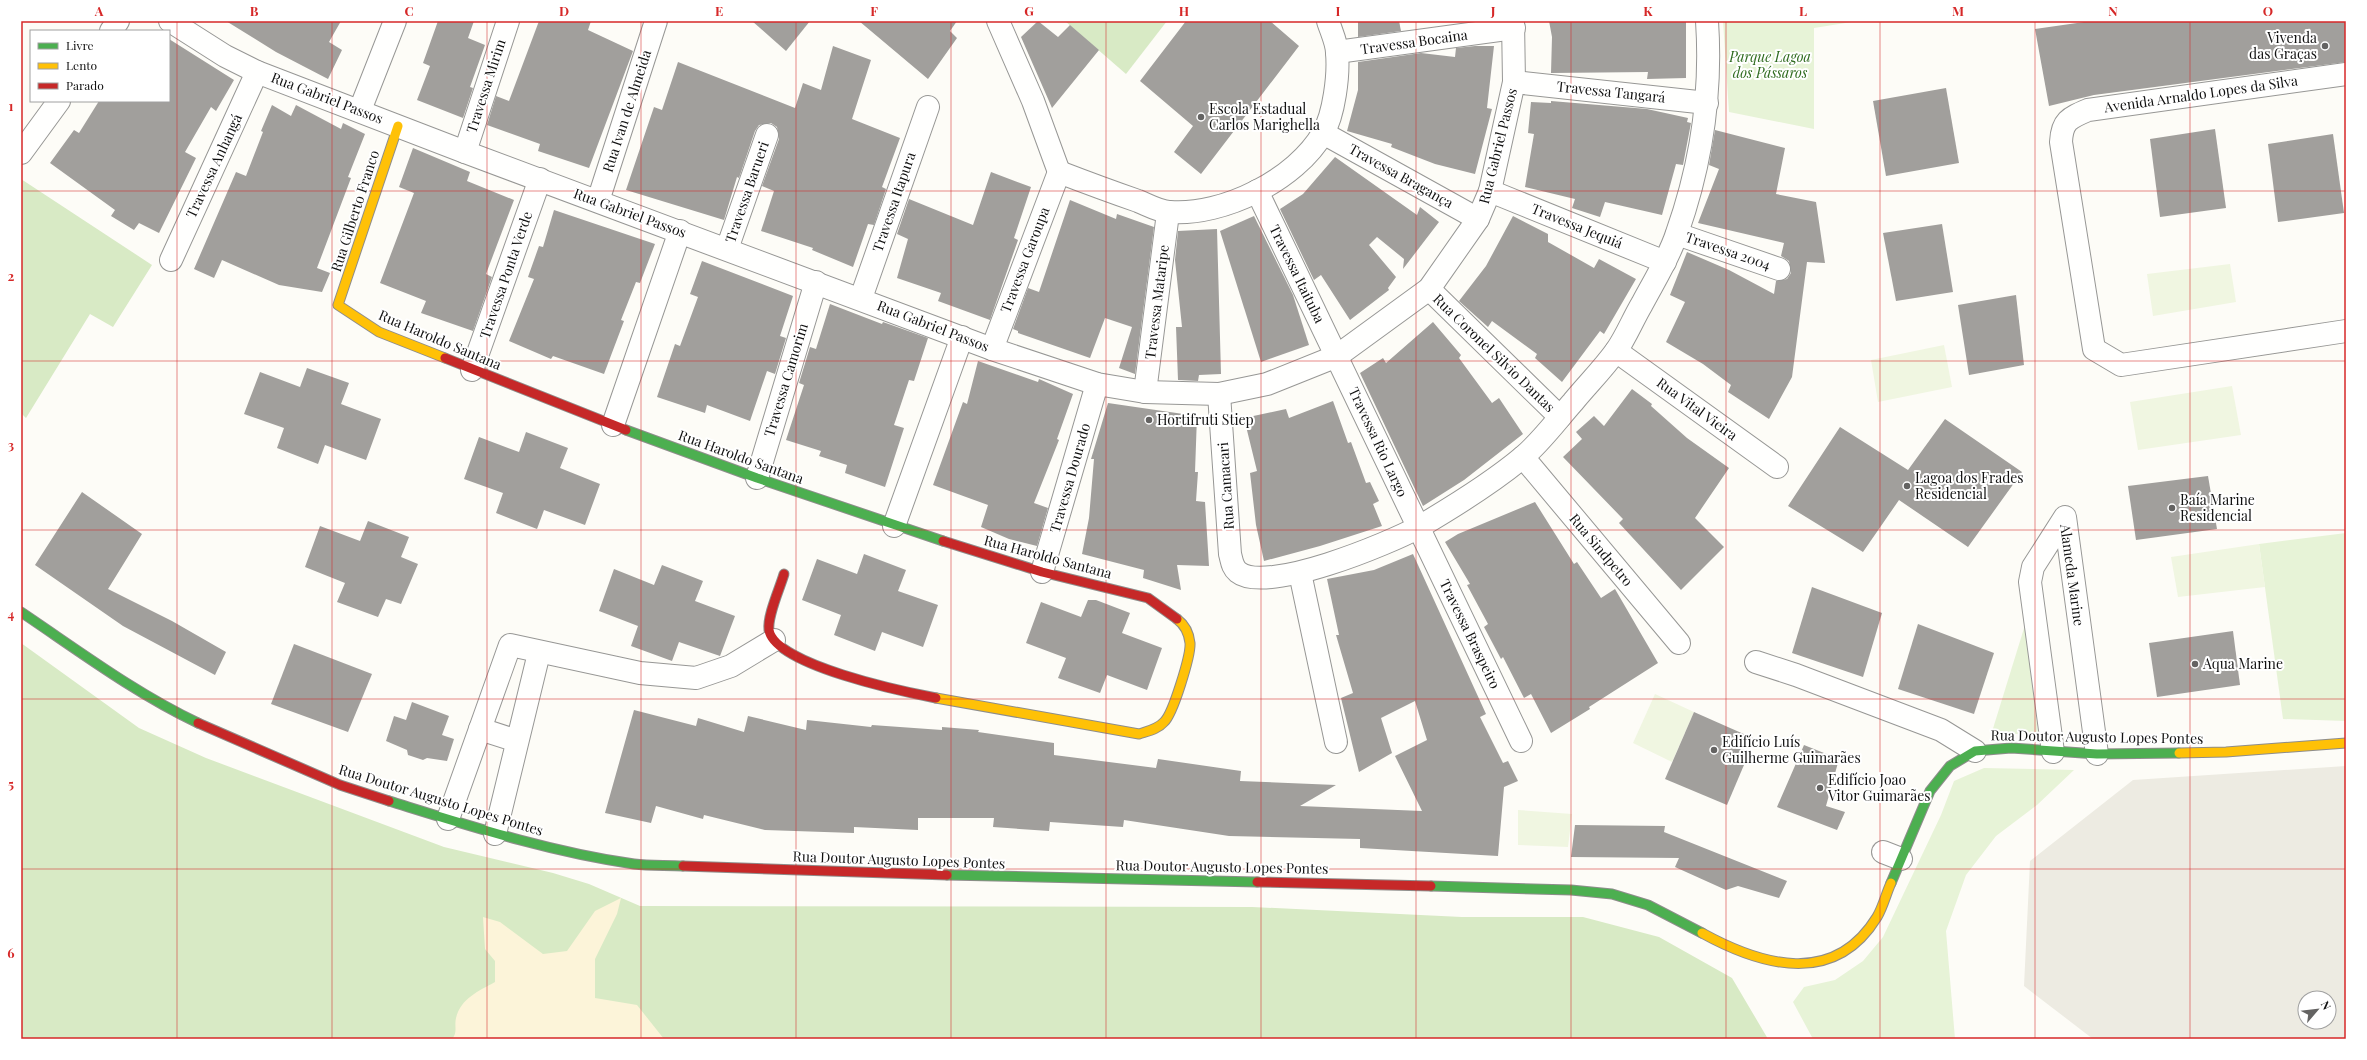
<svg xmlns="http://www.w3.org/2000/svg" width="2367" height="1060" font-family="'Playfair Display',serif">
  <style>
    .green { fill: #e7f3d7 }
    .forest { fill: #d8eac5 }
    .sand { fill: #fcf4d9 }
    .pitch { fill: #f0f6e1 }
    .plaza { fill: #edebe2; fill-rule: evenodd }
    .building { fill: #a19f9c }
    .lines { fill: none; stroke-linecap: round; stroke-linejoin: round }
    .street-casing { stroke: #979795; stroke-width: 24 }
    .fast-casing { stroke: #8e8d8b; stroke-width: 11 }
    .slow-casing { stroke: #8e8d8b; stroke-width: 11 }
    .jam-casing { stroke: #8e8d8b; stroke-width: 11 }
    .street { stroke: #fffffe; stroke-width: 22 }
    .fast { stroke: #4caf50; stroke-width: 9 }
    .slow { stroke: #ffc107; stroke-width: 9 }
    .jam { stroke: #c62828; stroke-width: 9 }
    .grid { fill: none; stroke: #d62828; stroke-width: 1; stroke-opacity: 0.55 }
    .poi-dot { fill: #646362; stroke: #fff; stroke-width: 1.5 }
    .labels { text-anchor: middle; stroke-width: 4; stroke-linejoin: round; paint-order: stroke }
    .poi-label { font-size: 14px; fill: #111; stroke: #fff; text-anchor: start }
    .street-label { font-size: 14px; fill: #111; stroke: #fff }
    .park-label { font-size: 14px; font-style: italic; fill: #2f6b1f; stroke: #fff }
    .neatline { fill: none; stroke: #d62828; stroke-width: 1.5 }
    .grid-label { font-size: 13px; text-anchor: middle; font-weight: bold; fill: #d62828 }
  </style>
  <rect width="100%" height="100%" fill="#fdfcf7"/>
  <g class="green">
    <polygon points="1723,21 1858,21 1814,28 1814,129 1729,112"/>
    <polygon points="2346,533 2346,721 2283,719 2259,544"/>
    <polygon points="2025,625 2038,733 1991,735"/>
    <polygon points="1984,768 2074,770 2037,805 1996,836 1966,875 1946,931 1955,1039 1813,1039 1793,1002 1804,987 1835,980 1863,961 1883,937 1941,815 1954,781"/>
  </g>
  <g class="forest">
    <polygon points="1065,21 1167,21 1126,74"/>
    <polygon points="21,179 152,265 113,327 90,314 26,418 21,413"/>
    <polygon points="21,643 139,728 206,758 444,847 553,873 589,884 640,906 1252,907 1462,917 1583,917 1659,937 1732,978 1768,1039 21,1039"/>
  </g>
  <path class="sand" d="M 621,898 L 617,914 L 595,959 L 595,998 L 637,1005 L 664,1039 L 452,1039 C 458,1032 454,1026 456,1018 C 461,998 479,991 495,982 L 495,961 L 485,949 L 483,917 L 500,922 L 543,954 L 567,951 L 595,911 Z"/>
  <g class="pitch">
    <polygon points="2230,264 2236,302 2153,316 2147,274"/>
    <polygon points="1944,345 1952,387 1878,402 1871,360"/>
    <polygon points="2232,386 2241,435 2138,450 2130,402"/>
    <polygon points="2259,544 2265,587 2178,597 2171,557"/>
    <polygon points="1655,694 1694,712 1672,762 1633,743"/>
    <polygon points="1518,810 1572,814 1568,847 1518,845"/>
  </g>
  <path class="plaza" d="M 2346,766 L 2346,1039 L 2093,1039 L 2024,986 L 2030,861 L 2133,780 ZM 2305,998 L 2329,998 L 2329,1022 L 2305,1022 Z"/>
  <g class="building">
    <polygon points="226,21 341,21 329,42 342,50 328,79 276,52"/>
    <polygon points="438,21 474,21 468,38 485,45 470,87 473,88 463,118 417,100 430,66 423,63"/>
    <polygon points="539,21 591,21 588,30 633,51 589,168 538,151 540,144 487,125 496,96 509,101"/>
    <polygon points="752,21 810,21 786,51"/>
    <polygon points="859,21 957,21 950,31 957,38 928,79"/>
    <polygon points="1038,21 1058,37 1070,25 1099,50 1052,108 1021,37"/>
    <polygon points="1186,21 1270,21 1299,46 1201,174 1174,152 1193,126 1140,81"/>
    <polygon points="1358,21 1399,21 1401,31 1358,37"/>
    <polygon points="1549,21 1686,21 1686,78 1647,79 1648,72 1551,73 1552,37"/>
    <polygon points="2091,21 2346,21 2346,62 2094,95 2049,106 2035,29"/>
    <polygon points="169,39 234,80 216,111 211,107 185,152 196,158 159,233 139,223 134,230 111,216 115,210 50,163 74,130 79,133 99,101 169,101"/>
    <polygon points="833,46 871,60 852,119 900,138 882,187 886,189 874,225 868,224 853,267 812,250 813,248 761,231 774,191 762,186 779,139 777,127 771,123 759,125 755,131 739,178 737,177 724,220 626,190 654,107 662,110 678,62 795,108 803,83 821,90"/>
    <polygon points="1475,46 1494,46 1487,108 1492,109 1475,174 1435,164 1391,147 1392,144 1347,131 1358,90 1358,62 1421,53 1455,57 1456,48"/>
    <polygon points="1946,88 1959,163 1886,176 1873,101"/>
    <polygon points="1551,101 1647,109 1688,118 1687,122 1691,123 1683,165 1676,164 1662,215 1605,202 1600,217 1572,208 1575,199 1525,187 1534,134 1528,133 1531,102 1551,103"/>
    <polygon points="272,105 291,116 296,105 341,129 343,123 365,134 348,177 351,178 317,268 330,273 322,292 279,285 222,260 214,278 194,269 236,172 246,176 263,132 261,131"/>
    <polygon points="2215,129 2226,208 2160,217 2150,139"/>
    <polygon points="1715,130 1785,148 1776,194 1816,202 1825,263 1807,262 1792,377 1769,419 1728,392 1731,385 1703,364 1666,342 1685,302 1670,295 1687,252 1729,270 1774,294 1776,281 1787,279 1791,273 1789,261 1781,256 1784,243 1698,223 1719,169 1709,165"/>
    <polygon points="2333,134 2344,213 2278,222 2268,144"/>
    <polygon points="413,148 470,172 467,181 514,200 486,274 492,277 473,331 421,313 426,301 380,283 414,193 399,187"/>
    <polygon points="1335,157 1417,215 1420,207 1439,222 1403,269 1404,259 1377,237 1369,245 1396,277 1388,288 1389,290 1350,320 1321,275 1314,280 1280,209 1303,194"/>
    <polygon points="991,172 1031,187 1014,238 1018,240 990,320 938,301 941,293 897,278 908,239 897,234 909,199 973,225"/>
    <polygon points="1070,200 1116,219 1117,214 1154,227 1135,374 1119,368 1132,327 1105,318 1090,358 1018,333 1018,331 1013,329 1028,288 1039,292"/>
    <polygon points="554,210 655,244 640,283 636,282 621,320 624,321 604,374 553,356 551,359 509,341 534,279 528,277 539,246 543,247"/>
    <polygon points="1254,216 1293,295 1309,345 1261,362 1220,231"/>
    <polygon points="1513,216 1548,234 1548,242 1594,268 1599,259 1636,279 1604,334 1600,331 1562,382 1535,358 1537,354 1492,321 1488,327 1459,301 1486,266"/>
    <polygon points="1942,224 1953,292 1896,301 1883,233"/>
    <polygon points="1217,229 1221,374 1199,375 1198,381 1178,380 1176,327 1182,327 1175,260 1178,231"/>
    <polygon points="702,261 793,296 780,336 786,338 775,374 767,371 750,421 707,405 705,413 657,397 675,344 680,346 698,297 690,294"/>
    <polygon points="2016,295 2024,365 1969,375 1958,305"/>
    <polygon points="830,304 882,324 883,322 928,338 914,381 909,380 894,425 904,428 885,487 845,473 847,465 819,456 821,451 786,440 804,385 799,383 810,347 816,349"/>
    <polygon points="1433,322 1461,355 1459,358 1492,403 1499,398 1523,434 1464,480 1423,506 1360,373 1383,358 1386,363"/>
    <polygon points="978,361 1038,382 1039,379 1073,394 1057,439 1059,440 1034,503 1048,508 1037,546 1009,539 981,527 988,505 933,485 963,402 967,404"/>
    <polygon points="307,368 349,383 341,404 381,419 366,460 325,445 318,464 277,448 284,428 244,414 260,372 300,387"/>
    <polygon points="1632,389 1652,404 1651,406 1687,438 1729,468 1695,518 1724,547 1681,590 1619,523 1623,519 1563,457 1582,439 1576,432 1594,416 1604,426"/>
    <polygon points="1333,401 1348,443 1351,442 1366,483 1370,482 1379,501 1373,504 1382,526 1320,546 1264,561 1256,525 1250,473 1257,471 1244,418 1286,409 1289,418"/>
    <polygon points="1108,403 1197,416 1195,472 1198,472 1196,501 1205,502 1209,566 1177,565 1181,590 1143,578 1144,570 1082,554 1089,518 1094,459 1091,459"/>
    <polygon points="1945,419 2022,472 1968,547 1899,500 1863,552 1788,506 1840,427 1908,470"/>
    <polygon points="526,432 568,448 560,468 600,484 585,525 544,510 537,529 496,513 503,493 464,479 479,437 519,452"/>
    <polygon points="2208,476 2217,529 2136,540 2128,486"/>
    <polygon points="82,492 142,534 108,589 172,621 226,652 215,675 123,626 35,565"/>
    <polygon points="1535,502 1574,564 1577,562 1601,598 1615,589 1658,663 1589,707 1590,709 1551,733 1531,694 1524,698 1503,657 1501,659 1484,627 1488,624 1467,585 1470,584 1445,542 1458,534"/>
    <polygon points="368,521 409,537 401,557 418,564 401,604 386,599 378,617 337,602 345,583 305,567 320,526 360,541"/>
    <polygon points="864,554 906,570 898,591 938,605 923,647 882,632 875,651 834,635 841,615 802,600 817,559 857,574"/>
    <polygon points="1413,554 1486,714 1480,717 1503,763 1508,761 1518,781 1504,787 1498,856 1360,848 1360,839 1229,836 1124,820 1123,827 1050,822 1049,831 993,827 994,818 918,818 918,830 854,827 854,833 765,830 704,815 703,819 656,806 651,823 605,813 634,710 696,726 698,718 744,732 748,716 806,730 807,720 871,727 872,725 942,730 942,727 979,730 978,732 1054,743 1054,755 1156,768 1158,759 1241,771 1240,781 1336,785 1300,806 1422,811 1395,756 1427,740 1415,701 1381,718 1392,753 1359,772 1341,698 1353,693 1336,635 1339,635 1327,579 1374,570"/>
    <polygon points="662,565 703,581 695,601 735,616 720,656 679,642 672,661 631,646 638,626 599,611 614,569 654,585"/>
    <polygon points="1812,587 1882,613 1863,677 1792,653"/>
    <polygon points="1088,600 1096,600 1130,613 1122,633 1162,648 1147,690 1107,675 1100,693 1058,678 1066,658 1026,643 1041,602 1081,617"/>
    <polygon points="1918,624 1994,653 1974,714 1898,689"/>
    <polygon points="2233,631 2240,685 2157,697 2149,643"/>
    <polygon points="294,644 372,674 348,732 271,704"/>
    <polygon points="412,702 449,716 442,735 454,739 447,761 427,758 423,760 408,755 407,750 386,741 394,716 406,720"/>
    <polygon points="1694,712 1755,739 1727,805 1665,779"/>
    <polygon points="1804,745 1839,759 1826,806 1845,812 1837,830 1777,807"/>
    <polygon points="1575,825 1665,826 1664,832 1787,881 1779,898 1738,886 1726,890 1675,867 1679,858 1571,857"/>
  </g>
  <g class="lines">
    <g class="street-casing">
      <g id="street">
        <polyline points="170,21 225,56 257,72 465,152 992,349 1097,384 1145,392 1219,394 1267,384 1337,356 1429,289 1478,219 1490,191 1514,82 1513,21"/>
        <polyline points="998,21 1033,101 1059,172"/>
        <polyline points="111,31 118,21"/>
        <polyline points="1337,52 1514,28"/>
        <path d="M 2346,74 L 2088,110 C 2069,118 2062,121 2061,142 L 2094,349 L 2121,365 L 2346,331"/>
        <polyline points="1514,82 1707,103"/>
        <polyline points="360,110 395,21"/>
        <polyline points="1323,133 1478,219"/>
        <polyline points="465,152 508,21"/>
        <polyline points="21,153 59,101"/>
        <path d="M 1059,172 C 1085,182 1112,192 1138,201 C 1148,205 1160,212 1170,212 C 1223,216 1296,180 1323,133 C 1334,115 1339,75 1337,53 C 1337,43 1331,31 1328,21"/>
        <polyline points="1257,191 1521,741"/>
        <polyline points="1490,191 1665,262"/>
        <polyline points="598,201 656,21"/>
        <polyline points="1677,234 1779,269"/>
        <polyline points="727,249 767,135"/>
        <polyline points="171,260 257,72"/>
        <polyline points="1429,289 1560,417"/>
        <polyline points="861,298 928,107"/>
        <polyline points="992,349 1059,172"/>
        <polyline points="1616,351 1777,467"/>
        <polyline points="472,370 540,179"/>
        <polyline points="1145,392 1168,213"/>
        <path d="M 1219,394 L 1230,554 C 1232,561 1232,567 1238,572 C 1266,595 1390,543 1419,527 C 1453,507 1492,483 1523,457 C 1541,442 1557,420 1573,402 C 1587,385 1603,369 1616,351 C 1626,337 1633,319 1642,304 C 1654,281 1669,258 1677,233 C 1701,165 1712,94 1707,21"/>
        <polyline points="613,425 680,231"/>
        <polyline points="1523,457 1679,643"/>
        <polyline points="757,478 816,282"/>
        <polyline points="894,526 962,337"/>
        <polyline points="1042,572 1097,384"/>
        <polyline points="1300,573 1336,742"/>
        <polyline points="1756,662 1796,675 1941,730 1975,751"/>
        <polyline points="480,729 517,741"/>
        <polyline points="2053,752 2030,582 2033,567 2065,517 2097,754"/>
        <polyline points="448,819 510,645 640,673 696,678 731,666 774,640"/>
        <polyline points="495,834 539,653"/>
        <polyline points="1883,852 1901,859"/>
      </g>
    </g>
    <g class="fast-casing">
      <g id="fast">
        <polyline points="626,430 757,478 943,541"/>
        <path d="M 21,612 C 79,651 135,693 198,723"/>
        <path d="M 389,801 C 470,826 550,852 634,864 C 650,866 667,865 683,866"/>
        <polyline points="947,875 1257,882"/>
        <polyline points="1891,883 1930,791 1950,766 1975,751 2011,748 2097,754 2179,753"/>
        <polyline points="1431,886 1571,890 1612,894 1648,905 1702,933"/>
      </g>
    </g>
    <g class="slow-casing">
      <g id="slow">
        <polyline points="398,126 338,305 379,332 445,358"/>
        <path d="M 936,698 L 1139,734 C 1148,731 1158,729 1164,722 C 1173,714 1191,655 1190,643 C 1189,633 1185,625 1177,619"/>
        <polyline points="2179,753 2226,752 2346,743"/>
        <path d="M 1702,933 C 1762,966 1834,987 1877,917 C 1883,907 1886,894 1891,883"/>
      </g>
    </g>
    <g class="jam-casing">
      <g id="jam">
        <polyline points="445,358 626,430"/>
        <polyline points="943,541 1042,572 1148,598 1177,619"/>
        <path d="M 784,574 C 780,588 767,616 769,630 C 774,665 905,692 936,698"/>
        <polyline points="198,723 340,785 389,801"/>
        <polyline points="683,866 947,875"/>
        <polyline points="1257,882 1431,886"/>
      </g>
    </g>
    <use href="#street" class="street"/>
    <use href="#fast" class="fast"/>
    <use href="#slow" class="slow"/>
    <use href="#jam" class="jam"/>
  </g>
  <path class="grid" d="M 177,21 L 177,1039M 332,21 L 332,1039M 487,21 L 487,1039M 641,21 L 641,1039M 796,21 L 796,1039M 951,21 L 951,1039M 1106,21 L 1106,1039M 1261,21 L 1261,1039M 1416,21 L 1416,1039M 1571,21 L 1571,1039M 1726,21 L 1726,1039M 1880,21 L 1880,1039M 2035,21 L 2035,1039M 2190,21 L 2190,1039M 21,191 L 2346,191M 21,361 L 2346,361M 21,530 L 2346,530M 21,699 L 2346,699M 21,869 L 2346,869"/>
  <g class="poi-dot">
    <circle cx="2325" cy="46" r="4"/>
    <circle cx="1201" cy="117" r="4"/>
    <circle cx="1149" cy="420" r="4"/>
    <circle cx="1907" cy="486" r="4"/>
    <circle cx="2172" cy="508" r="4"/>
    <circle cx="2195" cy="664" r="4"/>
    <circle cx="1714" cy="750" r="4"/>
    <circle cx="1820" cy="788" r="4"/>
  </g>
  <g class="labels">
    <g class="poi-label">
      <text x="2317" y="43" text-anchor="end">Vivenda<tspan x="2317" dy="16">das Graças</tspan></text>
      <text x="1209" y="114">Escola Estadual<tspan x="1209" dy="16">Carlos Marighella</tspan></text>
      <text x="1157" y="425">Hortifruti Stiep</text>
      <text x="1915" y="483">Lagoa dos Frades<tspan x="1915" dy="16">Residencial</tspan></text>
      <text x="2180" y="505">Baía Marine<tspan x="2180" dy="16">Residencial</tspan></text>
      <text x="2203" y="669">Aqua Marine</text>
      <text x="1722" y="747">Edifício Luís<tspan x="1722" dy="16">Guilherme Guimarães</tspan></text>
      <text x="1828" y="785">Edifício Joao<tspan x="1828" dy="16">Vitor Guimarães</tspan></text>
    </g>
    <g class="street-label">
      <text transform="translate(1414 42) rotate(-8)" y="5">Travessa Bocaina</text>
      <text transform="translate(486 86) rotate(-72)" y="5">Travessa Mirim</text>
      <text transform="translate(1611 92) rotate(6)" y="5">Travessa Tangará</text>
      <text transform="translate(2201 94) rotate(-8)" y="5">Avenida Arnaldo Lopes da Silva</text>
      <text transform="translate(327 98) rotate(21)" y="5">Rua Gabriel Passos</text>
      <text transform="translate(627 111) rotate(-72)" y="5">Rua Ivan de Almeida</text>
      <text transform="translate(1498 146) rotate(-76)" y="5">Rua Gabriel Passos</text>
      <text transform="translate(214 166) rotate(-65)" y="5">Travessa Anhangá</text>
      <text transform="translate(1401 176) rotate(29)" y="5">Travessa Bragança</text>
      <text transform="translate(747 192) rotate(-71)" y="5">Travessa Barueri</text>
      <text transform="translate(894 202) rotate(-71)" y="5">Travessa Itapura</text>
      <text transform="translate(355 211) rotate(-72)" y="5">Rua Gilberto Franco</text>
      <text transform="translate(630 213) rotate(20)" y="5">Rua Gabriel Passos</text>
      <text transform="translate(1577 226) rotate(22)" y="5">Travessa Jequiá</text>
      <text transform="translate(1728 251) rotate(19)" y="5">Travessa 2004</text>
      <text transform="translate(1025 260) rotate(-69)" y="5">Travessa Garoupa</text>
      <text transform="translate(1297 274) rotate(64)" y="5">Travessa Itaituba</text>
      <text transform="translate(506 275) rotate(-71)" y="5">Travessa Ponta Verde</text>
      <text transform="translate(1157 302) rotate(-83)" y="5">Travessa Mataripe</text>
      <text transform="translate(933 326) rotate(21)" y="5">Rua Gabriel Passos</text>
      <text transform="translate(440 340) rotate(23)" y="5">Rua Haroldo Santana</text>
      <text transform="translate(1494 353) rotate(44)" y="5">Rua Coronel Silvio Dantas</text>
      <text transform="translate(786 380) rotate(-73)" y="5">Travessa Camorim</text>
      <text transform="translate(1697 409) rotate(36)" y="5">Rua Vital Vieira</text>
      <text transform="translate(1378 442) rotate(65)" y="5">Travessa Rio Largo</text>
      <text transform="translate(741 457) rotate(20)" y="5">Rua Haroldo Santana</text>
      <text transform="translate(1070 478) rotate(-74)" y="5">Travessa Dourado</text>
      <text transform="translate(1226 486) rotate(-94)" y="5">Rua Camacari</text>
      <text transform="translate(1601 550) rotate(50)" y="5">Rua Sindpetro</text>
      <text transform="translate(1048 557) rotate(15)" y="5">Rua Haroldo Santana</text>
      <text transform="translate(2072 575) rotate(82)" y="5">Alameda Marine</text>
      <text transform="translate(1470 634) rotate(64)" y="5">Travessa Braspeiro</text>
      <text transform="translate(2097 737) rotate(1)" y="5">Rua Doutor Augusto Lopes Pontes</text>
      <text transform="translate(441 800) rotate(17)" y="5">Rua Doutor Augusto Lopes Pontes</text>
      <text transform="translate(899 860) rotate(2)" y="5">Rua Doutor Augusto Lopes Pontes</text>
      <text transform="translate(1222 867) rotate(1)" y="5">Rua Doutor Augusto Lopes Pontes</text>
    </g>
    <g class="park-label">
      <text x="1770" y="62">Parque Lagoa<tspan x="1770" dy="16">dos Pássaros</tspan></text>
    </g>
  </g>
  <rect width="2367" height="1060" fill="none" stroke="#ffffff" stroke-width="44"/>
  <rect x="30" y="30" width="140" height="72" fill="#ffffff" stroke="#a0a0a0"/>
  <rect x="38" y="43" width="20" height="6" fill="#4caf50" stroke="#a0a0a0"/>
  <text x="66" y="50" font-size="12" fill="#111111">Livre</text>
  <rect x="38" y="63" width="20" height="6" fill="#ffc107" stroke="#a0a0a0"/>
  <text x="66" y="70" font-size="12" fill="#111111">Lento</text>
  <rect x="38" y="83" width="20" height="6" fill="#c62828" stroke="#a0a0a0"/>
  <text x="66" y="90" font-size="12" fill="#111111">Parado</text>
  <g transform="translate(2317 1010) rotate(62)"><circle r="19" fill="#ffffff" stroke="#a0a0a0"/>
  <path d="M0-3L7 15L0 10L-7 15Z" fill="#646362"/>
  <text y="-6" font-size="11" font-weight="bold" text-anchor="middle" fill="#111111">N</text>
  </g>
  <rect x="22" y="22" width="2323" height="1016" class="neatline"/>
  <g class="grid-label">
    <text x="99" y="16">A</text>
    <text x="254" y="16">B</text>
    <text x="409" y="16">C</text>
    <text x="564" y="16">D</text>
    <text x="719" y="16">E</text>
    <text x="874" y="16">F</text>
    <text x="1029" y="16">G</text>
    <text x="1184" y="16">H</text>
    <text x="1338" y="16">I</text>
    <text x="1493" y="16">J</text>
    <text x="1648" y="16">K</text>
    <text x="1803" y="16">L</text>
    <text x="1958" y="16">M</text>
    <text x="2113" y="16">N</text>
    <text x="2268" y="16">O</text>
    <text x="11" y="111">1</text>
    <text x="11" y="281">2</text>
    <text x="11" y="450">3</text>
    <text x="11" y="619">4</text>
    <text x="11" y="789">5</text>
    <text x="11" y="958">6</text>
  </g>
</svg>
